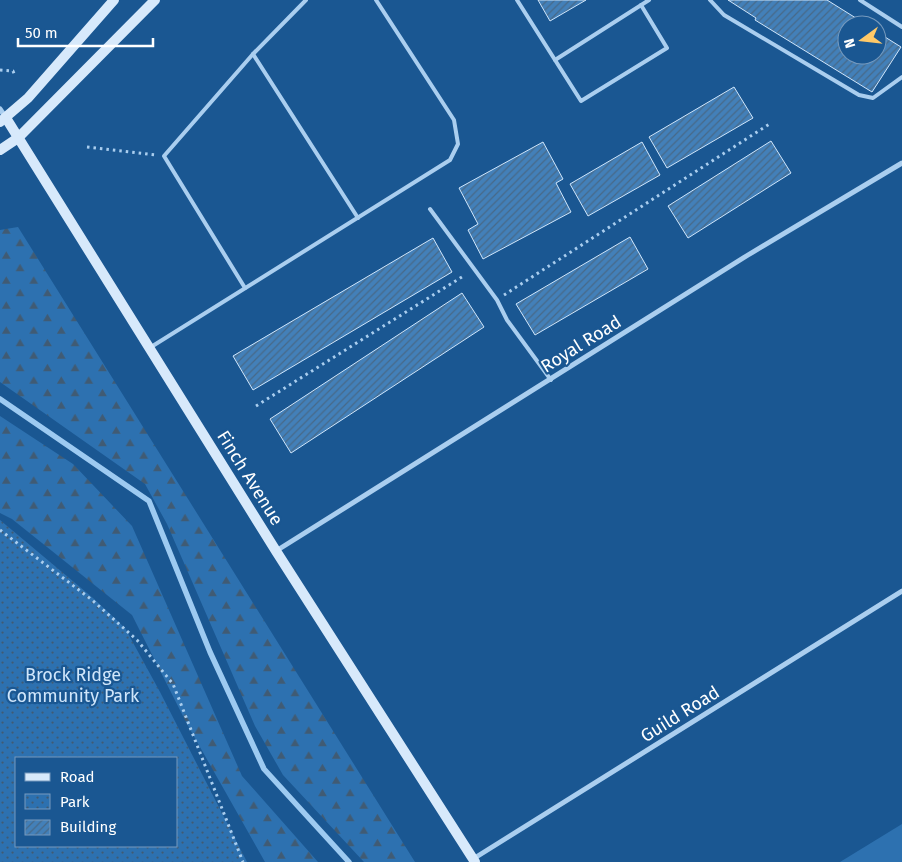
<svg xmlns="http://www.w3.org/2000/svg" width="902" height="862" font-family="'Fira Sans',sans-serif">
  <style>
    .green { fill: #2d71b0 }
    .forest { fill: url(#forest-firs) }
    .park { fill: url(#park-dots); fill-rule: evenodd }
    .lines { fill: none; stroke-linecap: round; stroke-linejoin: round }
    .stream { stroke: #9dcaf1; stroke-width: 5.5 }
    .building { fill: url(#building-hatch); stroke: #d0e6fb }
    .path { stroke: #aaceef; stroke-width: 3; stroke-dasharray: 2.5 4; stroke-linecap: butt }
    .lane { stroke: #aaceef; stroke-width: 4 }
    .street { stroke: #aaceef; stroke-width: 5 }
    .secondary { stroke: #d7e9fb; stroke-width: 10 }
    .labels { text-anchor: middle; stroke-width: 4.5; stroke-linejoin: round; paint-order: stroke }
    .street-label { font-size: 18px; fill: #fff; stroke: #1a5792 }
    .park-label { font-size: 18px; fill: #d0e6fb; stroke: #1a5792 }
  </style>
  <defs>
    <pattern id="forest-firs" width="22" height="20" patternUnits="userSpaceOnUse" patternTransform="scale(1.25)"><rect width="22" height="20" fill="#2d71b0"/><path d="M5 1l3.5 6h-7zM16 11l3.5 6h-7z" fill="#405b74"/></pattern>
    <pattern id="park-dots" width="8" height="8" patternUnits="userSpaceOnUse" patternTransform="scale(1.25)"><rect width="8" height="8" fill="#2d71b0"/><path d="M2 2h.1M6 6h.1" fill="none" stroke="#405b74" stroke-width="1.8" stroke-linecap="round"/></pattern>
    <pattern id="building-hatch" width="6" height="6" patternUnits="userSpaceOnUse" patternTransform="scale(1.25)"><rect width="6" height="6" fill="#4380b9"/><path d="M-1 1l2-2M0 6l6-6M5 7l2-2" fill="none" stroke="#476988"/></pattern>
  </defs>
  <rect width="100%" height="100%" fill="#1a5792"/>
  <polygon class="green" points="902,824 902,862 840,862"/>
  <g class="forest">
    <polygon points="18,227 415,862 364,862 283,775 255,726 167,524 145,484 0,382 0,230"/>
    <polygon points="0,416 73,464 132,526 242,776 318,862 265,862 187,724 132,615 12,519 0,513"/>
  </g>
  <path class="park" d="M 0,520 L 93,598 L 125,628 L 160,692 L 247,862 L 0,862 ZM 16,758 L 176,758 L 176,846 L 16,846 Z"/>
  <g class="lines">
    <polyline class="stream" points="0,399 149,501 210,652 264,769 349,862"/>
  </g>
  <g class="building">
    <polygon points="538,0 586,0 550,21"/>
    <polygon points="728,0 827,0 867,25 847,25 847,55 877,55 877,32 901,47 872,92 755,20 756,18"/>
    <polygon points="734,87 753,118 667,168 649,137"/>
    <polygon points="771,141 791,173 688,238 668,206"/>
    <polygon points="543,142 563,179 556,183 571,212 483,259 468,230 478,224 459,188"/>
    <polygon points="642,142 660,175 588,216 570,184"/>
    <polygon points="630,237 648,269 535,335 516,304"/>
    <polygon points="433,238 452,272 253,390 233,356"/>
    <polygon points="462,293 484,327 291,453 270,419"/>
  </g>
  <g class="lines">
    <g class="path">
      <polyline points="0,70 13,71 15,76"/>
      <polyline points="87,147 156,155"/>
      <polyline points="504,295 771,123"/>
      <polyline points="256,406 465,275"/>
      <polyline points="0,530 92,600 137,640 173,684 243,862"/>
    </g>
    <g class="lane">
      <polyline points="517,0 581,101 667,48 641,5"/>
      <polyline points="710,0 724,15 859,95 873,98 902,77"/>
      <polyline points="860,0 902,27"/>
      <polyline points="253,54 358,218"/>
      <polyline points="555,60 649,0"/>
      <polyline points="430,209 497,300 507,320 551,380"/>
      <polyline points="245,288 164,156 253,54 306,0"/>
      <polyline points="151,347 450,160 458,144 454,120 376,0"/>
    </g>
    <g class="street">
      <polyline points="0,109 6,118"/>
      <polyline points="276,551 748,255 902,163"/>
      <polyline points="473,859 902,591"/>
    </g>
    <g class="secondary">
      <polyline points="6,118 276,551 475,862"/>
      <polyline points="0,122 28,98 114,0"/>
      <polyline points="0,150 18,138 155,0"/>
    </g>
  </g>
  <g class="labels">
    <g class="street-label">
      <text transform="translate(581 344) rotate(-32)" y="6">Royal Road</text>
      <text transform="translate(250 478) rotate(58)" y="6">Finch Avenue</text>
      <text transform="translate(680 714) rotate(-32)" y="6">Guild Road</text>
    </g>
    <g class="park-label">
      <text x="73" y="681">Brock Ridge<tspan x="73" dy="21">Community Park</tspan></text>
    </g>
  </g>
  <rect x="15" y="757" width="162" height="90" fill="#1a5792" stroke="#769abe"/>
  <rect x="25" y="773" width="25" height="8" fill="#d7e9fb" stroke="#769abe"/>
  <text x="60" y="782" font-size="15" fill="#ffffff">Road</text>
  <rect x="25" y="794" width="25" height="15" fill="url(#park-dots)" stroke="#769abe"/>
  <text x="60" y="807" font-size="15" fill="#ffffff">Park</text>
  <rect x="25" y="820" width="25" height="15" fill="url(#building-hatch)" stroke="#769abe"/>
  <text x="60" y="832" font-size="15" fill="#ffffff">Building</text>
  <g transform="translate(862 40) rotate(255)"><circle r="24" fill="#1a5792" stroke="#769abe"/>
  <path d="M0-4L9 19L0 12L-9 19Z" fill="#ffc968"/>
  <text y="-8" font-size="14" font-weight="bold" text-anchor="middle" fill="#ffffff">N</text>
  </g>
  <path d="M18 38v8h135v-8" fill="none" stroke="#ffffff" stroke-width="2.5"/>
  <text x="25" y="38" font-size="15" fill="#ffffff" stroke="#1a5792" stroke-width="4" paint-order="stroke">50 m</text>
</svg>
